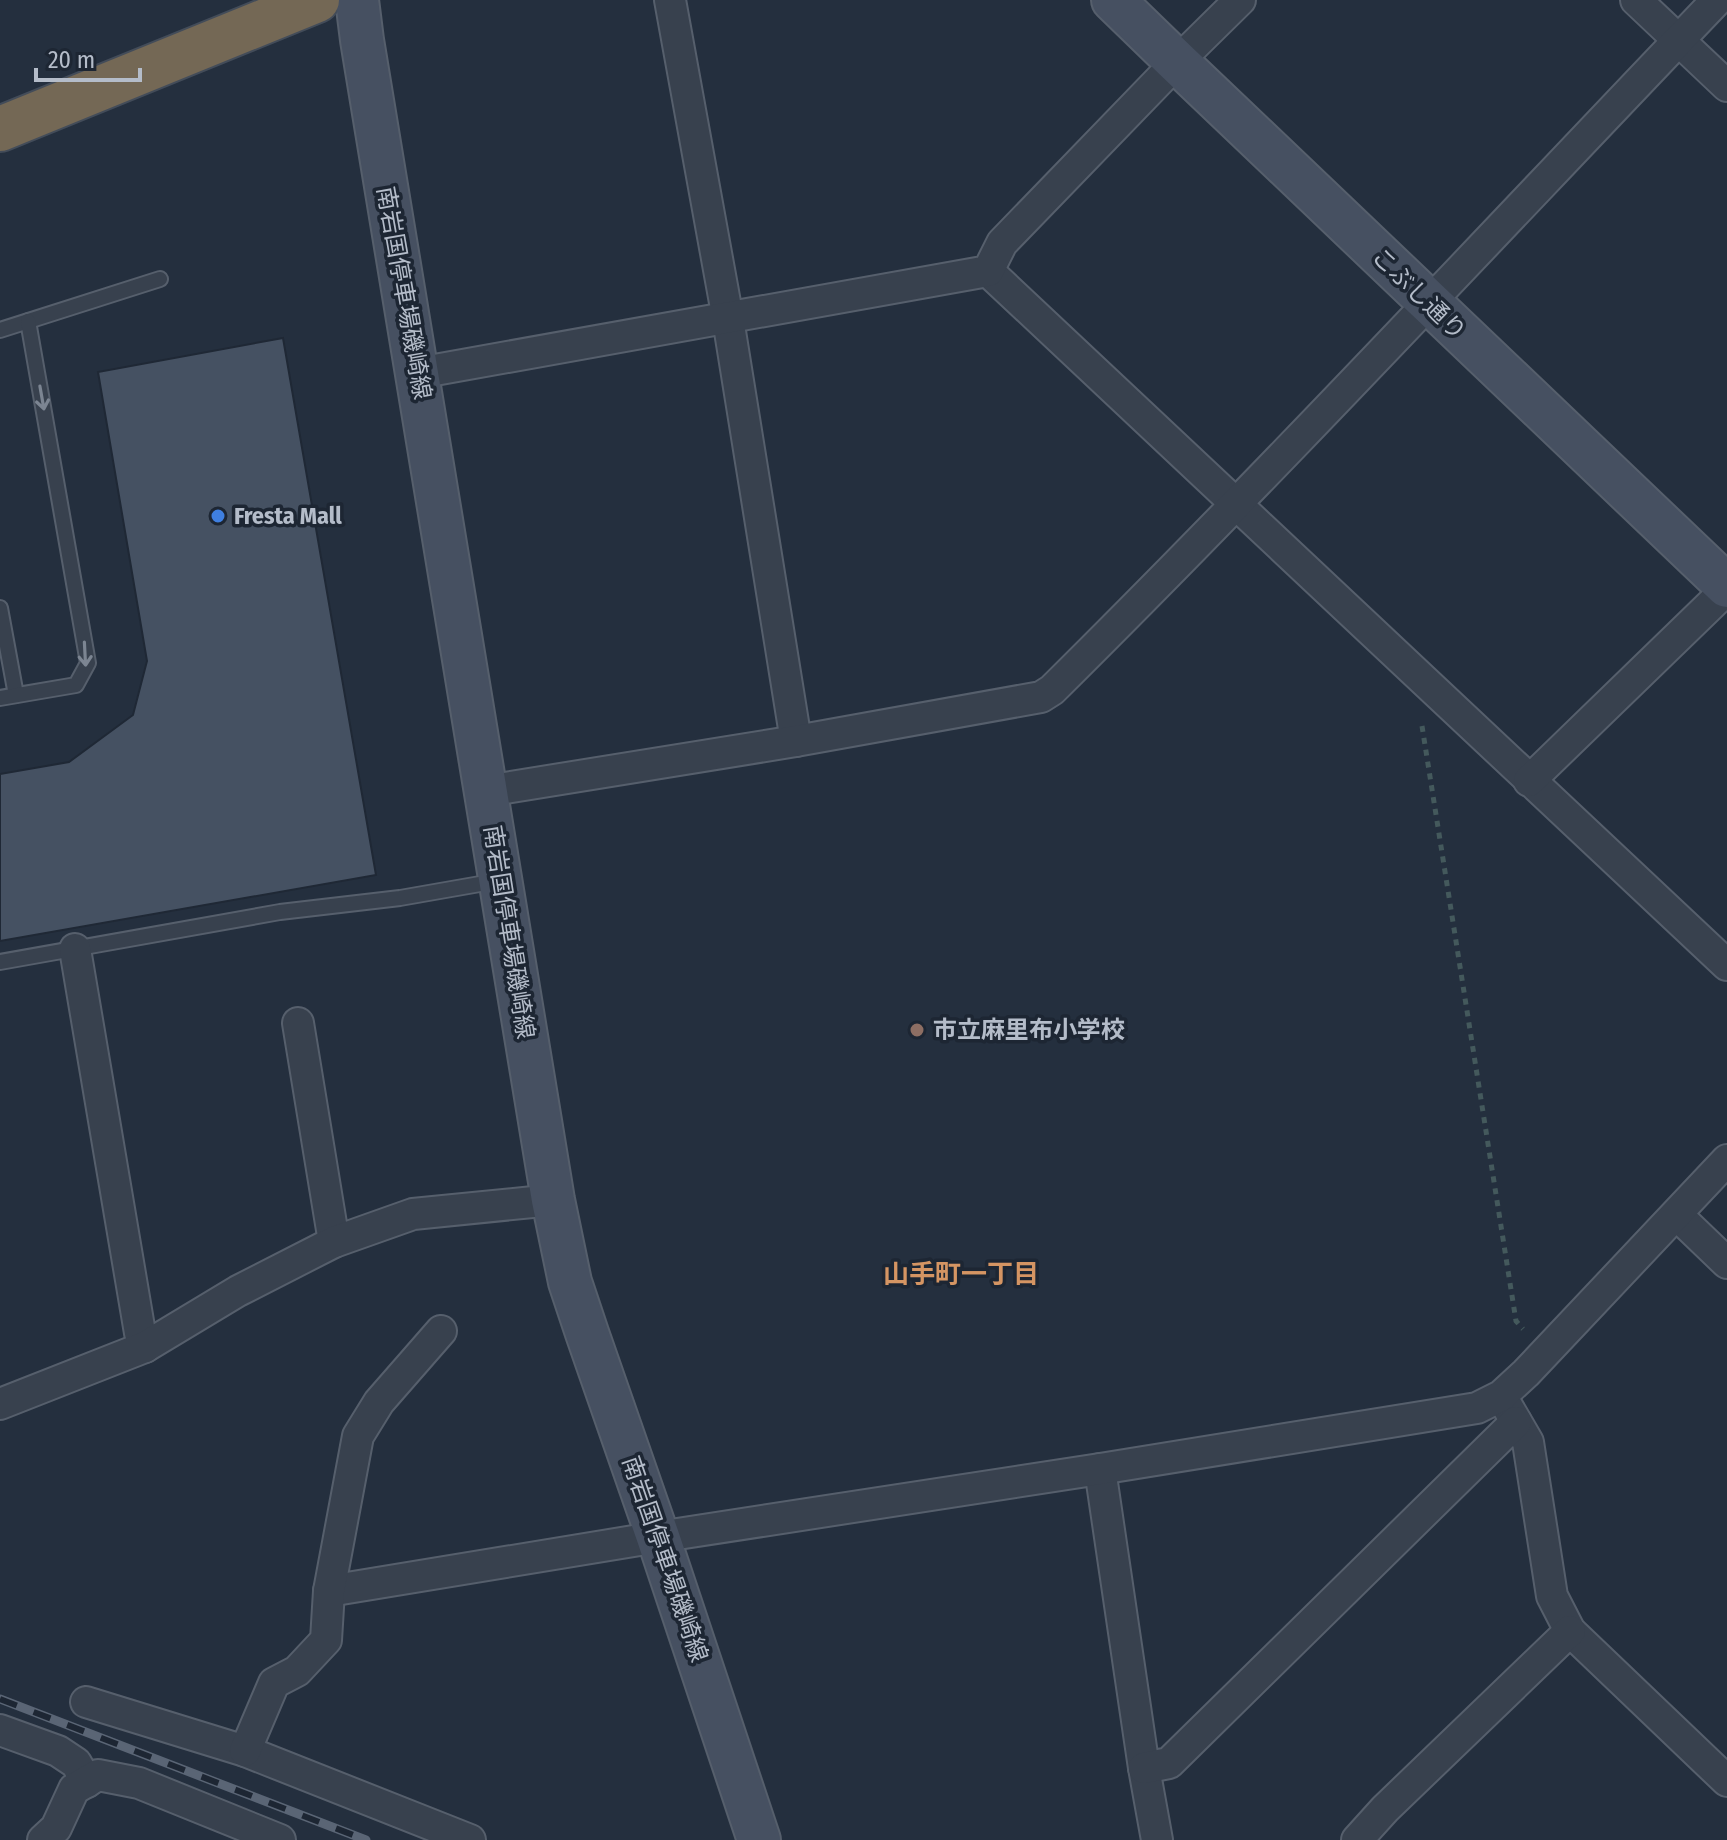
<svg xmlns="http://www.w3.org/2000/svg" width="1727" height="1840" font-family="'Fira Sans Condensed','Noto Sans JP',sans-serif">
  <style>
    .building { fill: #455162; stroke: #1f2835; stroke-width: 2 }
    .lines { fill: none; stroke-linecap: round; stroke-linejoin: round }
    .lane-casing { stroke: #565f6c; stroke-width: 18 }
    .street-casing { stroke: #565f6c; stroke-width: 34 }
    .secondary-casing { stroke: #565f6c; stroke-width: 46 }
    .highway-casing { stroke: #434c59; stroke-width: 48 }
    .path { stroke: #44595c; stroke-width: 5; stroke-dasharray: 6 6; stroke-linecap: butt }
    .lane { stroke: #38414e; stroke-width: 14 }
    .street { stroke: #38414e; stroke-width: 30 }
    .secondary { stroke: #465061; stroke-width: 42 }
    .highway { stroke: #746855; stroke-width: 44 }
    .rail-casing { stroke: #5a6575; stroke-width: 9 }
    .rail { stroke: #1d2633; stroke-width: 6; stroke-dasharray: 18; stroke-linecap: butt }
    .oneway { stroke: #7c8592 }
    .shop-dot { fill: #3f7fe0; stroke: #1d2633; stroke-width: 3 }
    .education-dot { fill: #8d6e63; stroke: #1d2633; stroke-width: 3 }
    .labels { text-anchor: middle; stroke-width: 7; stroke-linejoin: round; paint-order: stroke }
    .street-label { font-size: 24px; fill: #b4bcc9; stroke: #1d2633 }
    .poi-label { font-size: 24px; font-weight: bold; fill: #b4bcc9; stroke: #1d2633; text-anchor: start }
    .neighbourhood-label { font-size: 26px; font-weight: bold; fill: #d59563; stroke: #1d2633 }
  </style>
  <rect width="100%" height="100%" fill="#242f3e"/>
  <polygon class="building" points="283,338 376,875 0,941 0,774 69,762 133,715 147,661 98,372"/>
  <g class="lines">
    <g class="lane-casing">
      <g id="lane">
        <polyline points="0,330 160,279"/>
        <polyline points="0,608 16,695"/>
        <polyline points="0,698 76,685 88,663 28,321"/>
        <polyline points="0,962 280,912 400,898 497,881"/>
      </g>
    </g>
    <g class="street-casing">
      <g id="street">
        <polyline points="670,0 728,319 796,741"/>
        <polyline points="1636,0 1727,86"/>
        <path d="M 988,271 C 1235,501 1479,735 1727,965"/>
        <polyline points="418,373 988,271 1002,243 1177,62 1240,0"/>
        <polyline points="1529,781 1727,589"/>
        <path d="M 486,791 L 796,741 L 1041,697 L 1052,690 C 1279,465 1496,231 1717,0"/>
        <polyline points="75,949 140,1333 145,1347"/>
        <polyline points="298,1023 334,1242"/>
        <polyline points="1677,1215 1727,1263"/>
        <polyline points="0,1404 145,1347 238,1291 334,1242 413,1214 553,1200"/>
        <polyline points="1507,1406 1528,1442 1552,1596 1570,1631 1727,1781"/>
        <polyline points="1100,1469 1144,1768 1157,1840"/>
        <polyline points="329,1591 658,1537 1100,1469 1477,1408 1501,1396 1526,1373 1727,1160"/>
        <polyline points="86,1702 245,1751 470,1840"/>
        <polyline points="0,1730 58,1751 76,1763 87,1782"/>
        <polyline points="245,1751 274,1683 297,1671 326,1640 329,1591 358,1436 379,1402 441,1331"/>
        <polyline points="1144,1768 1169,1763 1516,1422"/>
        <polyline points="43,1840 56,1828 74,1789 98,1775 139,1783 280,1840"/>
        <polyline points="1357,1840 1385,1809 1570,1631"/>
      </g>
    </g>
    <g class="secondary-casing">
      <g id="secondary">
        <polyline points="357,0 362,40 553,1200 570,1282 587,1333 658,1537 759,1840"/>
        <polyline points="1113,0 1177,62 1727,586"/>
      </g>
    </g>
    <g class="highway-casing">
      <polyline id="highway" points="0,129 317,0"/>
    </g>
    <polyline class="path" points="1422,726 1516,1321 1523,1329"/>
    <use href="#lane" class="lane"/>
    <use href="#street" class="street"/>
    <use href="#secondary" class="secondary"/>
    <use href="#highway" class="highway"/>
    <g class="rail-casing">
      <polyline id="rail" points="0,1699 366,1840"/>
    </g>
    <use href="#rail" class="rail"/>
  </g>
  <defs><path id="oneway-shaft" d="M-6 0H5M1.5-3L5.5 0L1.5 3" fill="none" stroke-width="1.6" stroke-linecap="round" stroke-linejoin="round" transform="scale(2)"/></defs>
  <g class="oneway">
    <use href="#oneway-shaft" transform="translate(42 398) rotate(80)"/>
    <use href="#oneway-shaft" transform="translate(85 654) rotate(87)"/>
  </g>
  <circle class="shop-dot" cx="218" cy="516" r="8"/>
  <circle class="education-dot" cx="917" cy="1030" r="8"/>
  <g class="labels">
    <g class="street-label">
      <text transform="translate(404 293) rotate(80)" y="8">南岩国停車場磯崎線</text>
      <text transform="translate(1419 294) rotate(44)" y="8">こぶし通り</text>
      <text transform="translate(509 932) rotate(81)" y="8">南岩国停車場磯崎線</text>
      <text transform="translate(665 1559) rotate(71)" y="8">南岩国停車場磯崎線</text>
    </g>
    <g class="poi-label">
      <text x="234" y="524">Fresta Mall</text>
      <text x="933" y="1038">市立麻里布小学校</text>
    </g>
    <g class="neighbourhood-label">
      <text x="961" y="1283">山手町一丁目</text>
    </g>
  </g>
  <path d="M36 68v12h104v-12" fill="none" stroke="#b4bcc9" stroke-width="4"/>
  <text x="48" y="68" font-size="24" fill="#b4bcc9" stroke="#1d2633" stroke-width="6" paint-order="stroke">20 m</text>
</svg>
